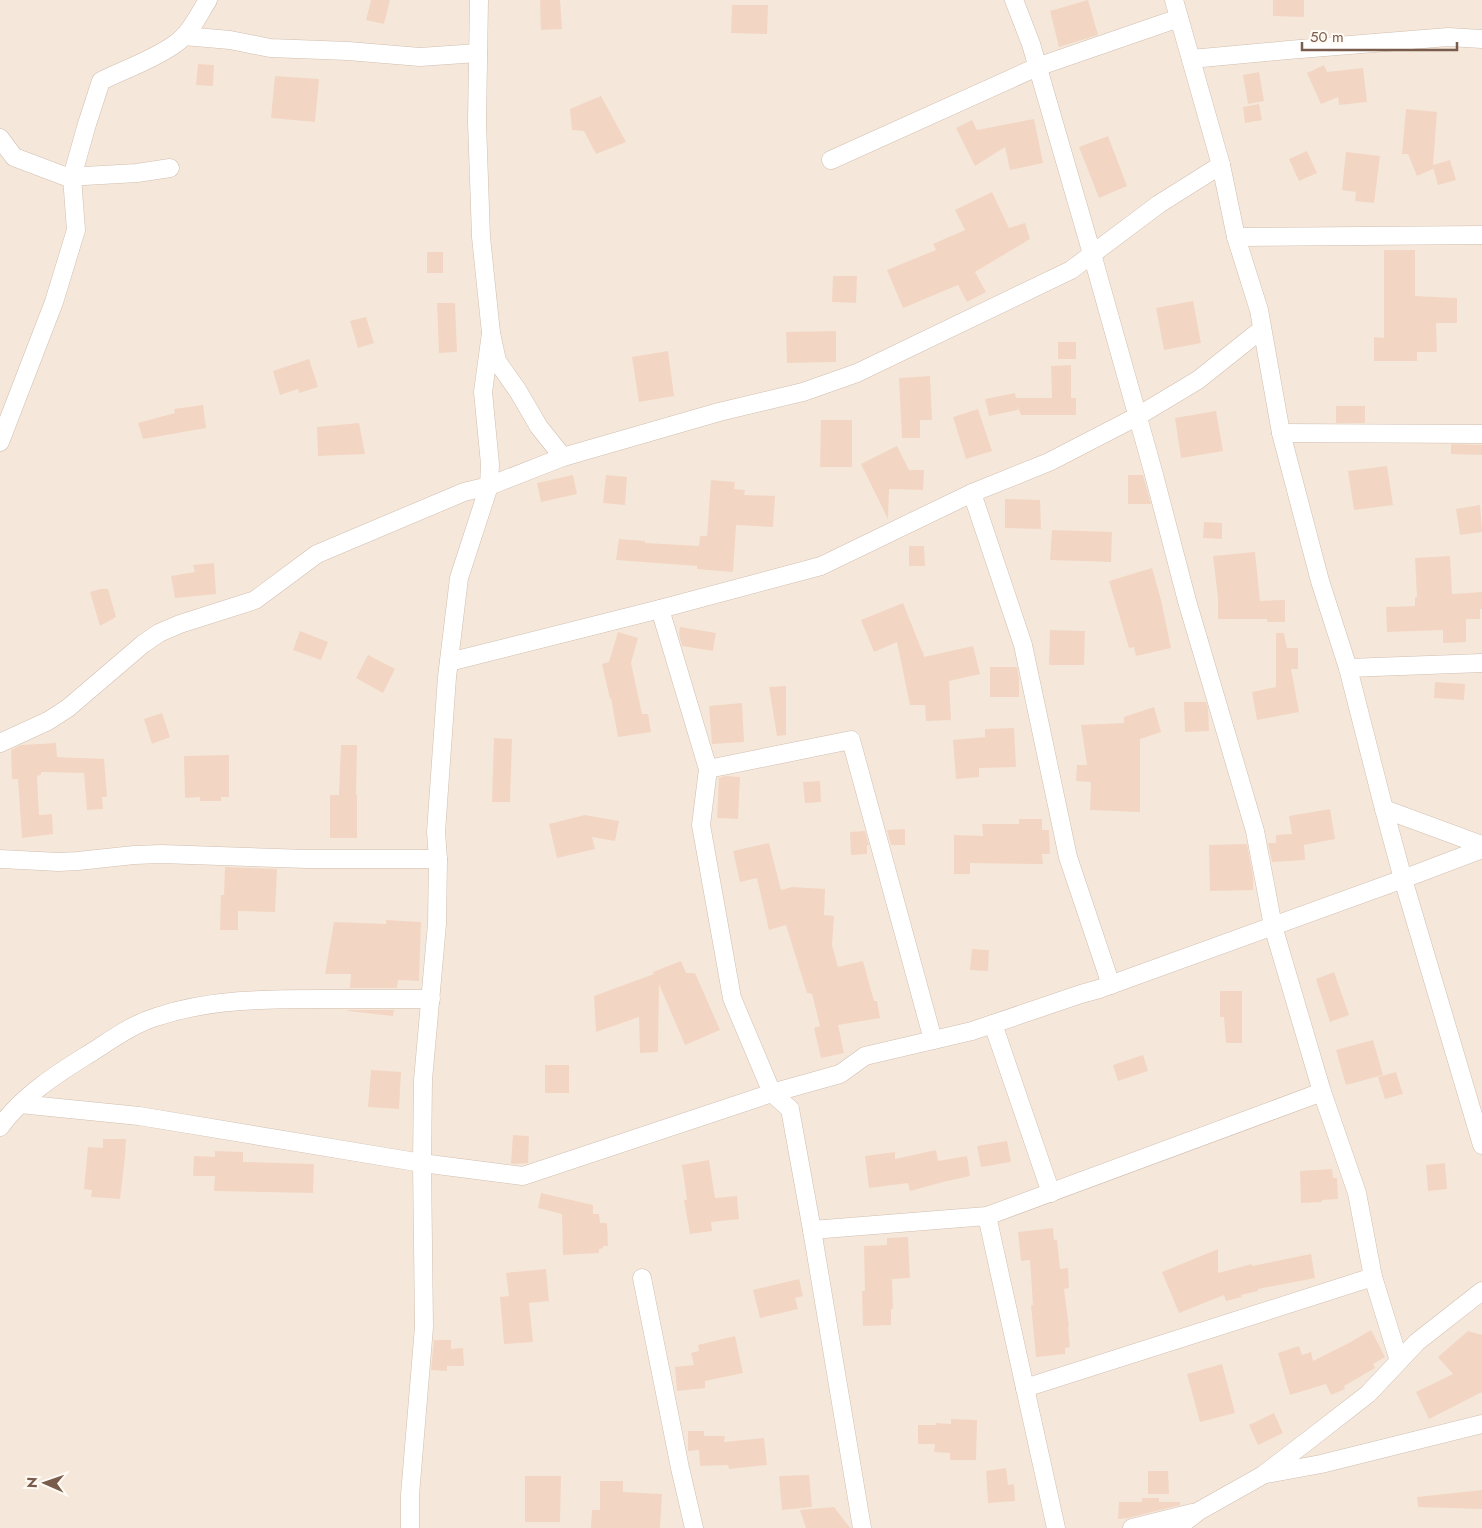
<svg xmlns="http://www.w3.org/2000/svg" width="1482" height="1528" font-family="Jost,sans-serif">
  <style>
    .residential { fill: #f5e8da }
    .building { fill: #f3d5c3 }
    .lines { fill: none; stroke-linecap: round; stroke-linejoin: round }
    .minor-casing { stroke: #d1beb0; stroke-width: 19 }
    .minor { stroke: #fff; stroke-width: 18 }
  </style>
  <rect width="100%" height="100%" fill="#fdf6ec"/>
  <rect class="residential" x="0" y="0" width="1482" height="1528"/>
  <g class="building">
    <polygon points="371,0 390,0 384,24 366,20"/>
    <polygon points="540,0 560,0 562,29 541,30"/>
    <polygon points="1088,0 1098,35 1059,47 1050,11"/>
    <polygon points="1273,0 1304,0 1304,17 1273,16"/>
    <polygon points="732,5 768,5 767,34 731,33"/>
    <polygon points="198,64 214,65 213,86 196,85"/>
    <polygon points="1324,65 1327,72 1363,68 1367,102 1339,105 1338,97 1321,104 1307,73"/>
    <polygon points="1259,72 1264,101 1248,104 1243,75"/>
    <polygon points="275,76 319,79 315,122 271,118"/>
    <polygon points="601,96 626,142 596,154 584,131 572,130 570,109"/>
    <polygon points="1259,104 1262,120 1245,123 1243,107"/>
    <polygon points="1406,109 1437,112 1433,165 1450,160 1456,180 1438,185 1433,167 1433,169 1417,176 1408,154 1402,154"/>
    <polygon points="1034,119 1043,163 1010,170 1005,147 975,166 956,128 972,120 977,130"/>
    <polygon points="1108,136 1127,186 1099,198 1079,147"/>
    <polygon points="1307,151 1317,173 1299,181 1289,159"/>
    <polygon points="1346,152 1380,156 1374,203 1355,201 1356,192 1342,190"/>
    <polygon points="992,192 1009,228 1025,223 1030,239 975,272 986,292 967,302 958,285 903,308 887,270 936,250 933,244 965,230 955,210"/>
    <polygon points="1384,250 1415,250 1415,296 1457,298 1457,323 1436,323 1437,352 1417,352 1417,361 1374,361 1374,337 1384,338"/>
    <rect x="427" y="252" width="16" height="21"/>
    <polygon points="833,276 857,276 856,303 832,302"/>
    <polygon points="1193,301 1201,343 1164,350 1156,308"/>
    <polygon points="437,303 455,303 457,352 439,353"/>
    <polygon points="366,317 374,343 358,348 350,321"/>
    <polygon points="836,331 836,362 787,363 786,332"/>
    <rect x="1058" y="342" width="18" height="17"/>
    <polygon points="668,351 674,396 639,402 632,357"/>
    <polygon points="309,359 318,387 299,393 298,389 280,395 273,371"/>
    <polygon points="1071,365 1071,398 1076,398 1076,415 1021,415 1017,405 1018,410 989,416 985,399 1015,393 1016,398 1052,398 1051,366"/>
    <polygon points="930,376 932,420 920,420 920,438 902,438 899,378"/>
    <polygon points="203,405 206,428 143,439 138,423 175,413 174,409"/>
    <rect x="1336" y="406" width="29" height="17"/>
    <polygon points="978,409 992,451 966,459 953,417"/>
    <polygon points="1216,411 1223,451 1181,458 1175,418"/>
    <polygon points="821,420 852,420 852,467 820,467"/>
    <polygon points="359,423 365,454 318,456 317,427"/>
    <polygon points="1451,444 1482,445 1482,455 1451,454"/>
    <polygon points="897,446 909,470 924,470 923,490 889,489 888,519 861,464"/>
    <polygon points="1387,466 1393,505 1354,510 1348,471"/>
    <polygon points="573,475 577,494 541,502 537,483"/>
    <polygon points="606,475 627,477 625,505 603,503"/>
    <polygon points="1128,475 1143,475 1151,504 1128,504"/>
    <polygon points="711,480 735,482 734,489 745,490 744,495 775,496 773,527 736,525 733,572 697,569 697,566 616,560 619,539 645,541 645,543 699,546 700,536 707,536"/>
    <polygon points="1005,499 1040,500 1041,529 1005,528"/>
    <polygon points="1480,505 1482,532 1460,535 1456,509"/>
    <polygon points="1204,522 1222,523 1222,539 1203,538"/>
    <polygon points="1052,530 1112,532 1111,562 1050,560"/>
    <polygon points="909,546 924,546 925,566 909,566"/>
    <polygon points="1255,552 1260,601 1285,600 1285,622 1267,622 1267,619 1218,619 1218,598 1213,556"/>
    <polygon points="1450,556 1452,594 1482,592 1482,609 1480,609 1480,619 1466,619 1466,642 1443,643 1443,630 1387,632 1386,607 1415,606 1415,597 1417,597 1415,558"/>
    <polygon points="214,563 216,594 175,598 171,576 195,572 193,565"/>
    <polygon points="1152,568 1161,600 1171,648 1136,656 1134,647 1129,648 1109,581"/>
    <polygon points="101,589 108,589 116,617 100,626 90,592"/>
    <polygon points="903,603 922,651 923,651 924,657 973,646 980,674 949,681 951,720 926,721 925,705 910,705 897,642 874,652 861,620"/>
    <polygon points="680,627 716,633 713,651 682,646 679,634"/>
    <polygon points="1050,630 1085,631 1084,665 1049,665"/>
    <polygon points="300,631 328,642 321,660 293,650"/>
    <polygon points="618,632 638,638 631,663 642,714 648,714 651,732 618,737 611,698 610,699 602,664 609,662"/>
    <polygon points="1276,633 1284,633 1287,648 1298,648 1298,669 1291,669 1299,712 1257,720 1252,692 1276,687"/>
    <polygon points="368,655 395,669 383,693 356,678"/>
    <polygon points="990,667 1017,667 1019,677 1019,697 990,697"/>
    <polygon points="1435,682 1465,684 1464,700 1434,698"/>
    <polygon points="786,686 786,735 777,736 769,687"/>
    <polygon points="1184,702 1206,702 1208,708 1209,731 1185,732"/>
    <polygon points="742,703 744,742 712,744 709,706"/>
    <polygon points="1154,707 1161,732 1140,739 1140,812 1090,810 1091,782 1076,781 1077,765 1087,765 1081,725 1124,723 1124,717"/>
    <polygon points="162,713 170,737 152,744 144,719"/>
    <polygon points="1014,728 1016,767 979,768 979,777 956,779 953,740 985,737 985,729"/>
    <polygon points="494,738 512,739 510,802 492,802"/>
    <polygon points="56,743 57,757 104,759 107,797 102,797 103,809 87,810 84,773 41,772 41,775 37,776 39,815 52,814 53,834 22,838 18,779 12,779 11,750 21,745"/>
    <polygon points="341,745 357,745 356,795 357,795 357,838 330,838 330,795 339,795"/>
    <polygon points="229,755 229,797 221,797 221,801 200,801 200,797 185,798 184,756"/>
    <polygon points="725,776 740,777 738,819 717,818 719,778"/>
    <polygon points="820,781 821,802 805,803 803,782"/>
    <polygon points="1330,809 1335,839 1304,845 1305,860 1272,862 1268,843 1276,843 1276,835 1292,834 1289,816"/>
    <polygon points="585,815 619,821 615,841 592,837 595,849 557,858 549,824"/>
    <polygon points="1019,819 1042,819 1042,830 1049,830 1050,854 1042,854 1043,864 970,863 970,874 954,874 954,835 983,836 982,824 1019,824"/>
    <polygon points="905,829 905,845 891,845 887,830"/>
    <polygon points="865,831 869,845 867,845 867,854 851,855 850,832"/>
    <polygon points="769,843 781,890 792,887 825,889 824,915 834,916 832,945 838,967 863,961 874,1001 877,1001 880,1018 838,1025 844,1053 821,1058 814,1028 820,1026 812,994 807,993 786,925 769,930 757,878 740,882 733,851"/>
    <polygon points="1247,844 1253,876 1253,890 1210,891 1209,845"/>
    <polygon points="225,867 277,869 275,912 238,911 238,930 220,930 221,895 224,895"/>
    <polygon points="386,920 421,922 419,981 398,980 397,988 350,988 351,974 325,974 334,922 386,924"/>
    <polygon points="972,949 989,950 988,971 970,970"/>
    <polygon points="681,961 686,973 695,973 720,1030 685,1045 659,984 658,1052 640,1053 639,1017 596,1032 594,996 654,974 653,972"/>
    <polygon points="1334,972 1349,1015 1330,1022 1316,979"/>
    <polygon points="1220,991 1242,991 1242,1043 1226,1043 1224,1017 1220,1017"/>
    <polygon points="348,1010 394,1010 393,1016 348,1011"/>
    <polygon points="1373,1040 1383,1075 1346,1085 1336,1050"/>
    <polygon points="1143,1055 1148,1071 1118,1081 1113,1065"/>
    <rect x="545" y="1065" width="24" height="28"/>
    <polygon points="371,1070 401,1072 399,1109 368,1107"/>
    <polygon points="1396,1072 1403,1094 1385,1099 1378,1077"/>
    <polygon points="513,1135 529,1136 528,1163 511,1164"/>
    <polygon points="103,1139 126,1139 125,1157 120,1199 91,1197 92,1190 84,1189 88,1147 103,1148"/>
    <polygon points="1007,1141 1011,1162 981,1167 977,1146"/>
    <polygon points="936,1150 938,1161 967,1156 970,1176 943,1182 910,1191 908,1183 869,1188 865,1156 895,1152 895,1159"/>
    <polygon points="215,1151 243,1152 243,1162 314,1164 313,1193 214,1191 215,1176 193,1176 194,1156 215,1157"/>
    <polygon points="709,1160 715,1198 737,1196 739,1219 711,1222 712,1231 690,1234 684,1200 687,1200 682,1165"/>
    <polygon points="1445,1163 1447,1189 1428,1191 1426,1165"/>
    <polygon points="1332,1169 1333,1178 1337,1178 1338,1199 1322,1200 1322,1202 1301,1203 1300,1171"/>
    <polygon points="541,1193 593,1205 593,1214 599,1214 600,1223 607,1223 608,1246 603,1246 603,1248 599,1249 599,1253 563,1255 562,1214 538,1208"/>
    <polygon points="1053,1228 1054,1240 1057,1240 1060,1269 1068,1268 1069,1288 1064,1289 1069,1327 1068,1327 1070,1347 1065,1348 1065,1354 1036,1357 1031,1305 1033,1305 1030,1260 1021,1261 1018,1232"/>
    <polygon points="908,1237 910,1278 892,1279 893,1309 891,1309 891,1325 863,1326 862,1291 865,1291 864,1246 887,1245 887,1238"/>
    <polygon points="1218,1249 1218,1273 1252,1264 1252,1266 1311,1254 1315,1278 1258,1289 1258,1291 1241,1295 1242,1297 1226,1301 1224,1295 1179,1313 1162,1272"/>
    <polygon points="546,1269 549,1301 529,1303 533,1342 504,1344 500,1297 509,1296 506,1273"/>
    <polygon points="799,1279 803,1296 795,1298 798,1309 760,1318 753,1290"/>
    <polygon points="1371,1330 1385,1357 1373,1364 1375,1368 1344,1386 1345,1389 1331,1395 1326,1384 1290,1395 1278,1353 1299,1346 1302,1355 1311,1352 1313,1361 1349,1343"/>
    <polygon points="1468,1331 1482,1335 1482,1392 1429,1419 1416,1392 1453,1374 1438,1357"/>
    <polygon points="735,1336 743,1373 705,1381 705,1388 677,1391 675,1367 694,1365 691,1353 699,1351 698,1345"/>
    <polygon points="434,1340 451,1340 451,1349 463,1348 464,1366 447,1366 447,1371 431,1370"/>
    <polygon points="1222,1364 1235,1413 1200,1422 1187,1374"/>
    <polygon points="1274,1413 1283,1433 1258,1445 1249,1425"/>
    <polygon points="951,1419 977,1420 976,1460 950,1460 950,1453 934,1452 935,1444 918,1444 918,1425 936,1425 936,1423 951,1424"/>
    <polygon points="688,1431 704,1431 704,1436 725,1436 724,1442 764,1438 767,1465 729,1469 728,1465 700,1466 699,1450 688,1451"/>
    <polygon points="1006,1468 1008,1485 1014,1484 1015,1501 988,1503 986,1471"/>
    <polygon points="1148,1471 1168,1471 1169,1494 1148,1494"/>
    <polygon points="809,1475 812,1507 782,1510 779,1476"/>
    <polygon points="525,1476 561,1476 560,1522 525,1522"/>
    <polygon points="600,1481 623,1481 623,1492 662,1494 660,1528 591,1528 592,1510 600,1510"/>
    <polygon points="1482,1490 1482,1509 1418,1507 1417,1497"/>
    <polygon points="1142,1498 1159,1498 1159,1502 1180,1502 1180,1505 1128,1518 1118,1519 1119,1502 1142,1502"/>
    <polygon points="834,1507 850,1528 806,1528 800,1510"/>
  </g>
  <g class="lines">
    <g class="minor-casing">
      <g id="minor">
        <polyline points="479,0 477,122 481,237 491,333 497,361 518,391 539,427 563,457"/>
        <polyline points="1014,0 1031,44 1092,254 1153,471 1187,601 1255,831 1273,926 1322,1092 1357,1193 1373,1277 1399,1361"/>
        <polyline points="1174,0 1221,165 1236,237 1259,310 1281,433 1320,581 1348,668 1384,809 1403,879 1482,1145"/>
        <polyline points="184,36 230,40 270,48 348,51 420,57 478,53"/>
        <polyline points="1191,59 1288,50 1448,37 1482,39"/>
        <polyline points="0,138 14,157 67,177 137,173 170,168"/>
        <polyline points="831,160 1037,67 1179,18"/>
        <polyline points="1236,237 1482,235"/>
        <polyline points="1281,433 1482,434"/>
        <path d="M 0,442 L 54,302 L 76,230 L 72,177 L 87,124 L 101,81 C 125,69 153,60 175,44 C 190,34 199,14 208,0"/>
        <polyline points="972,493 1023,645 1068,857 1111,985"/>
        <polyline points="660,609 708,769 701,825 732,998 772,1093 790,1109 812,1230 862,1528"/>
        <polyline points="449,662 660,609 821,566 972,493 1049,462 1138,416 1198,380 1262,329"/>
        <polyline points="1348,668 1482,663"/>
        <polyline points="0,743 48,721 68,708 143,644 159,633 180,624 255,600 317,554 464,492 489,486 490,464 483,392 491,333"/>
        <polyline points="708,769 851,740 933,1040"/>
        <polyline points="1384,809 1482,845"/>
        <polyline points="0,859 59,862 78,861 134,855 161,854 307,859 438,859"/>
        <polyline points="993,1024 1051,1193"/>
        <polyline points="20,1104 139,1116 422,1163 523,1176 772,1093 840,1074 865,1056 972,1031 1081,994 1099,989 1403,879 1482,849"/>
        <path d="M 0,1127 C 21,1098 53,1076 84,1057 C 107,1043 130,1025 156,1017 C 209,999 266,999 321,999 C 358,999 394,999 431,999"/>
        <polyline points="987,1216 1056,1528"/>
        <polyline points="812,1230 987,1216 1322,1092"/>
        <polyline points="642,1278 680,1468 694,1528"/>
        <polyline points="1025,1388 1373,1277"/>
        <polyline points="1266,1474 1321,1464 1482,1424"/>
        <polyline points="410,1528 410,1495 424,1327 422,1163 423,1080 437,924 438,859 436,832 447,677 459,578 489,486 563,457 719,412 803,392 857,373 1071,270 1159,204 1221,165"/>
        <polyline points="1132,1528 1192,1513"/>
        <polyline points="1177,1528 1199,1511 1263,1475 1310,1439 1368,1394 1417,1342 1482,1291"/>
      </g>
    </g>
    <use href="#minor" class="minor"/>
  </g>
  <g transform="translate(45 1483) rotate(272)" stroke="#fffaf3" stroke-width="4" paint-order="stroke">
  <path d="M0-4L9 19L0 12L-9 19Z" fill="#7a5c4d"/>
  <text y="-8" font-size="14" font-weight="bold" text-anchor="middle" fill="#7a5c4d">N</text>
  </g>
  <path d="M1302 42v8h155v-8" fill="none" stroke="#7a5c4d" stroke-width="2.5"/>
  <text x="1310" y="42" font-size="15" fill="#7a5c4d" stroke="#fffaf3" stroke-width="4" paint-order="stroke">50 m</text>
</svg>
